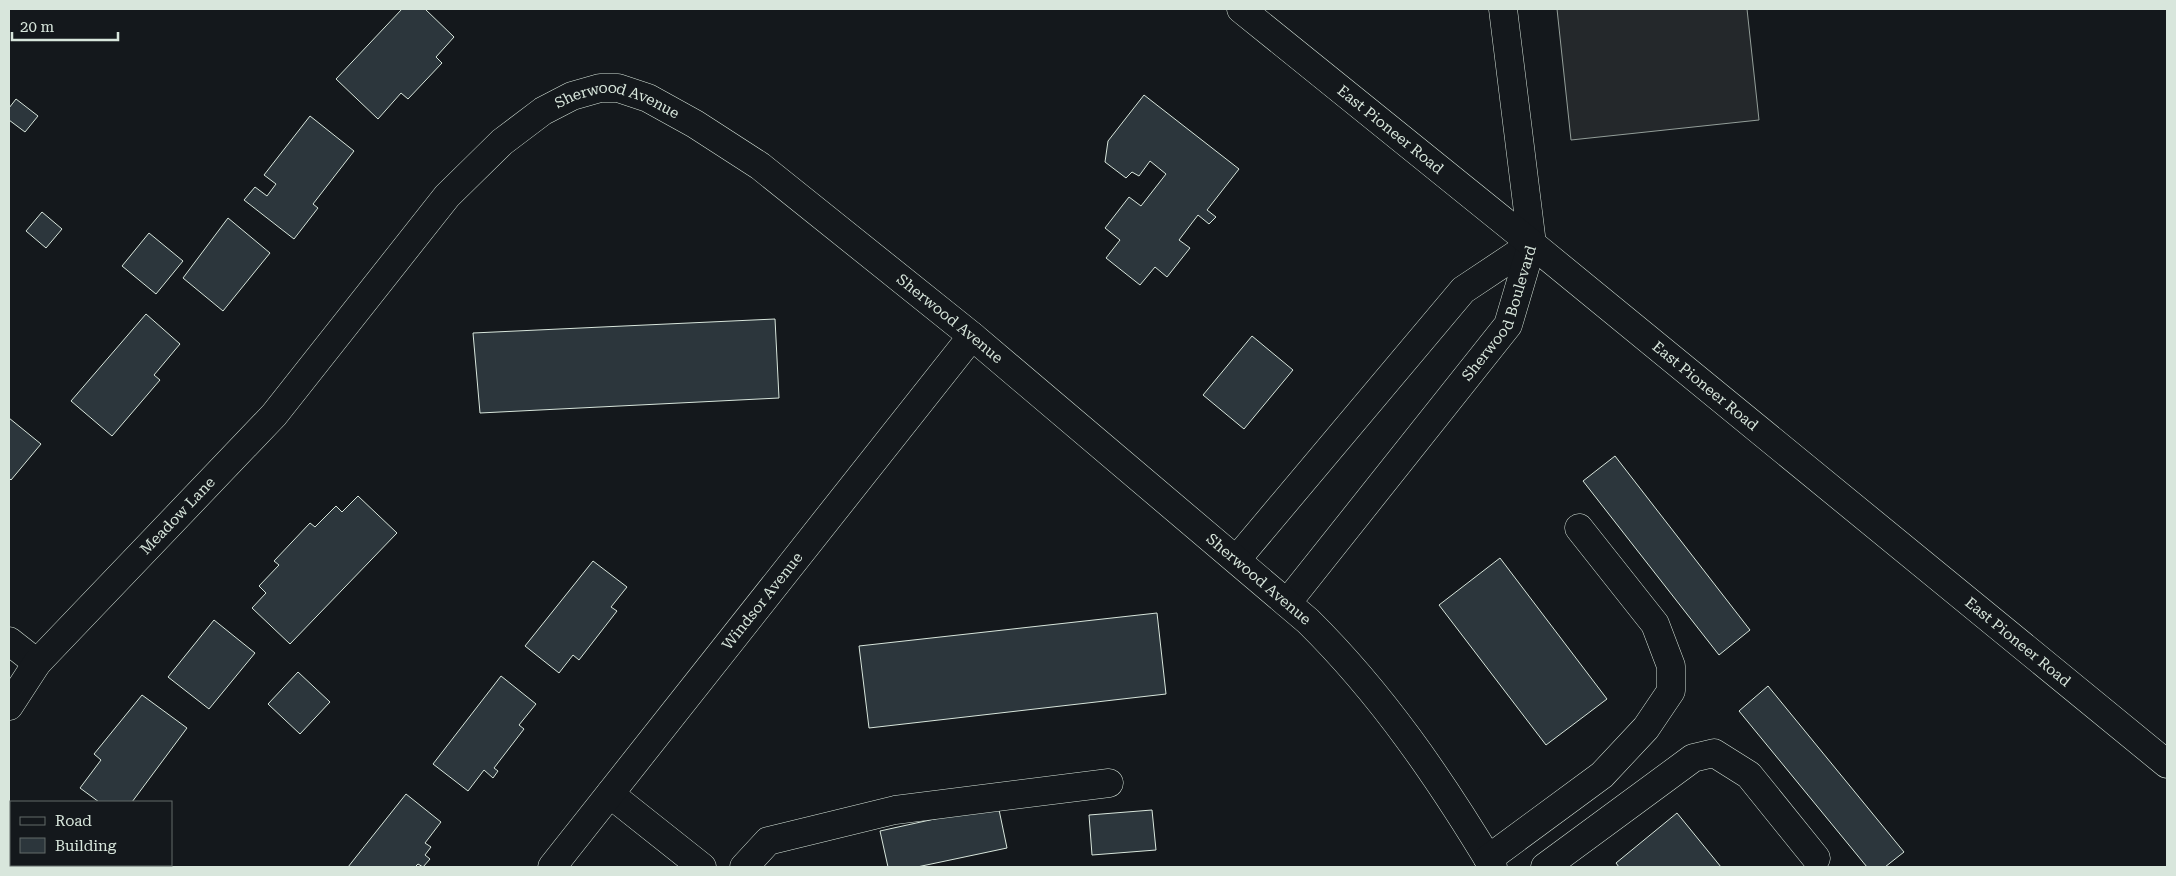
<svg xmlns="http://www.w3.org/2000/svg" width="2176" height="876" font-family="'Roboto Serif',serif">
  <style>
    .parking { fill: #24282b; stroke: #939e99 }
    .building { fill: #2c363c; stroke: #d8e6dc }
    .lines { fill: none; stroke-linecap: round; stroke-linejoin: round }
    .minor-casing { stroke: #d8e6dc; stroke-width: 29 }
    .major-casing { stroke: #d8e6dc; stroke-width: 29 }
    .minor { stroke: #14181c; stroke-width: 28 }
    .major { stroke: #14181c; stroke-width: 28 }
    .labels { text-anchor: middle; stroke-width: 4; stroke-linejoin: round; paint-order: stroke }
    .street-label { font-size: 15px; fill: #d8e6dc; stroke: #14181c }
  </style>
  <rect width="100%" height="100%" fill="#14181c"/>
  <polygon class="parking" points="1557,9 1747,9 1759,120 1571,140"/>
  <g class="building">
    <polygon points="402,9 425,9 454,37 436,57 442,63 408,99 401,93 378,119 336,79"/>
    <polygon points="1144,95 1239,169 1207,210 1216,217 1209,224 1198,215 1179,240 1190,248 1167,277 1155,267 1140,285 1106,258 1120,240 1105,228 1129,197 1141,206 1166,174 1150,161 1139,176 1132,172 1126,178 1105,162 1108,141"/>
    <polygon points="16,99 38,116 25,132 9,120 9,108"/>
    <polygon points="310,116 354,151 313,204 318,208 294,239 244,200 255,187 267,196 276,184 264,175"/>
    <polygon points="42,212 62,229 46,248 26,231"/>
    <polygon points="228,218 270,253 223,311 183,278"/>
    <polygon points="149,233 183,261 156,294 122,266"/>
    <polygon points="146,314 180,344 154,375 160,380 112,436 71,401"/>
    <polygon points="775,319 779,398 480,413 473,333"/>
    <polygon points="1252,336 1293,370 1244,429 1203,395"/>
    <polygon points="9,418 41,444 11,480 9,478"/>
    <polygon points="1615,456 1750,630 1719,655 1583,481"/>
    <polygon points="358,496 397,533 290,644 252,608 266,593 259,586 279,565 274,561 310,523 315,527 336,506 342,512"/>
    <polygon points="1500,558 1607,699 1546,745 1439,605"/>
    <polygon points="593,561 627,587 611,607 617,611 579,660 573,655 559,673 525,646"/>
    <polygon points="1157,613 1166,694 869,728 859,646"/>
    <polygon points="214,620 255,653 209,709 168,677"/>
    <polygon points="298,672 330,702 300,734 268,704"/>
    <polygon points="501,676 536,704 519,725 524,729 494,768 498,771 493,778 484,770 468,791 433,764"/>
    <polygon points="1768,686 1904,852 1885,867 1867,867 1739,711"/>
    <polygon points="142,695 187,728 132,802 99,802 80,788 101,760 94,754"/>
    <polygon points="406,794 441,822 425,843 431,847 425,855 430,859 423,867 418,864 415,867 348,867"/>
    <polygon points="998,805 1007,848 917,867 888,867 880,831"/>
    <polygon points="1152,810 1156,850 1092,855 1089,815"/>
    <polygon points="1677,813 1721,867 1619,867 1616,863"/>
    <polygon points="23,865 93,865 91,867 21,867"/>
  </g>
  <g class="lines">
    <g class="minor-casing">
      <g id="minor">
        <polyline points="1237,559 1463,290 1532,244"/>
        <path id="s1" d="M 1287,603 L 1508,325 L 1532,244 L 1503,9"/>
        <polyline points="9,641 37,663"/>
        <path id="s2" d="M 9,706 L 37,663 L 274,415 L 447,196 L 502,142 L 543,111 L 572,96 L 600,88 L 618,88 L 648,98 L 695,124 L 760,166 L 972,336 L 1308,621 C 1382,694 1440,779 1493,867"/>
        <polyline points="610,794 702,867"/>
        <polyline points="1488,859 1602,775 1646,728 1671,691 1671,666 1655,624 1579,528"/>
        <path id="s3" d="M 552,867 L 972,336"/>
        <polyline points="744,867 768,841 895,810 1109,783"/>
        <polyline points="1545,867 1693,758 1714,753 1749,775 1816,858"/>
      </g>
    </g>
    <g class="major-casing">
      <g id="major">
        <path id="s4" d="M 1241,9 L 1532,244 L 2167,764"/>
      </g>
    </g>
    <use href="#minor" class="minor"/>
    <use href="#major" class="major"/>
  </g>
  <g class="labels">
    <g class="street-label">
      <text dy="5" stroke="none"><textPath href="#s2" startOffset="882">Sherwood Avenue</textPath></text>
      <text dy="5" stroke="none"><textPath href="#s4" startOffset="192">East Pioneer Road</textPath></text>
      <text dy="5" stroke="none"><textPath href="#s1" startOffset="362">Sherwood Boulevard</textPath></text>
      <text dy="5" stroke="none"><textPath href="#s2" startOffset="1288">Sherwood Avenue</textPath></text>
      <text dy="5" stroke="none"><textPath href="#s4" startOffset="598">East Pioneer Road</textPath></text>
      <text dy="5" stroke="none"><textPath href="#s2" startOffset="255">Meadow Lane</textPath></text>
      <text dy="5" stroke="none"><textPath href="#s2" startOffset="1692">Sherwood Avenue</textPath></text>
      <text dy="5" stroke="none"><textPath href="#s3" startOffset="339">Windsor Avenue</textPath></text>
      <text dy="5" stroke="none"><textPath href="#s4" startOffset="1002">East Pioneer Road</textPath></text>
    </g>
  </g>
  <rect width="2176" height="876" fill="none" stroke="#d8e6dc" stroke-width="20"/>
  <rect x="10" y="801" width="162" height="65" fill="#14181c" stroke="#626a69"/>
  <rect x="20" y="817" width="25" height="8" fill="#14181c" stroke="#626a69"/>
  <text x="55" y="826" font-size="15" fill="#d8e6dc">Road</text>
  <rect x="20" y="838" width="25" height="15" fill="#2c363c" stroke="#626a69"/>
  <text x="55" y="851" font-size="15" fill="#d8e6dc">Building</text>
  <path d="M12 32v8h106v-8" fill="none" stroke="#d8e6dc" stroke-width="2.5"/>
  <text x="20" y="32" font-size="15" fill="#d8e6dc" stroke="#14181c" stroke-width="4" paint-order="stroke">20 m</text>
</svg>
